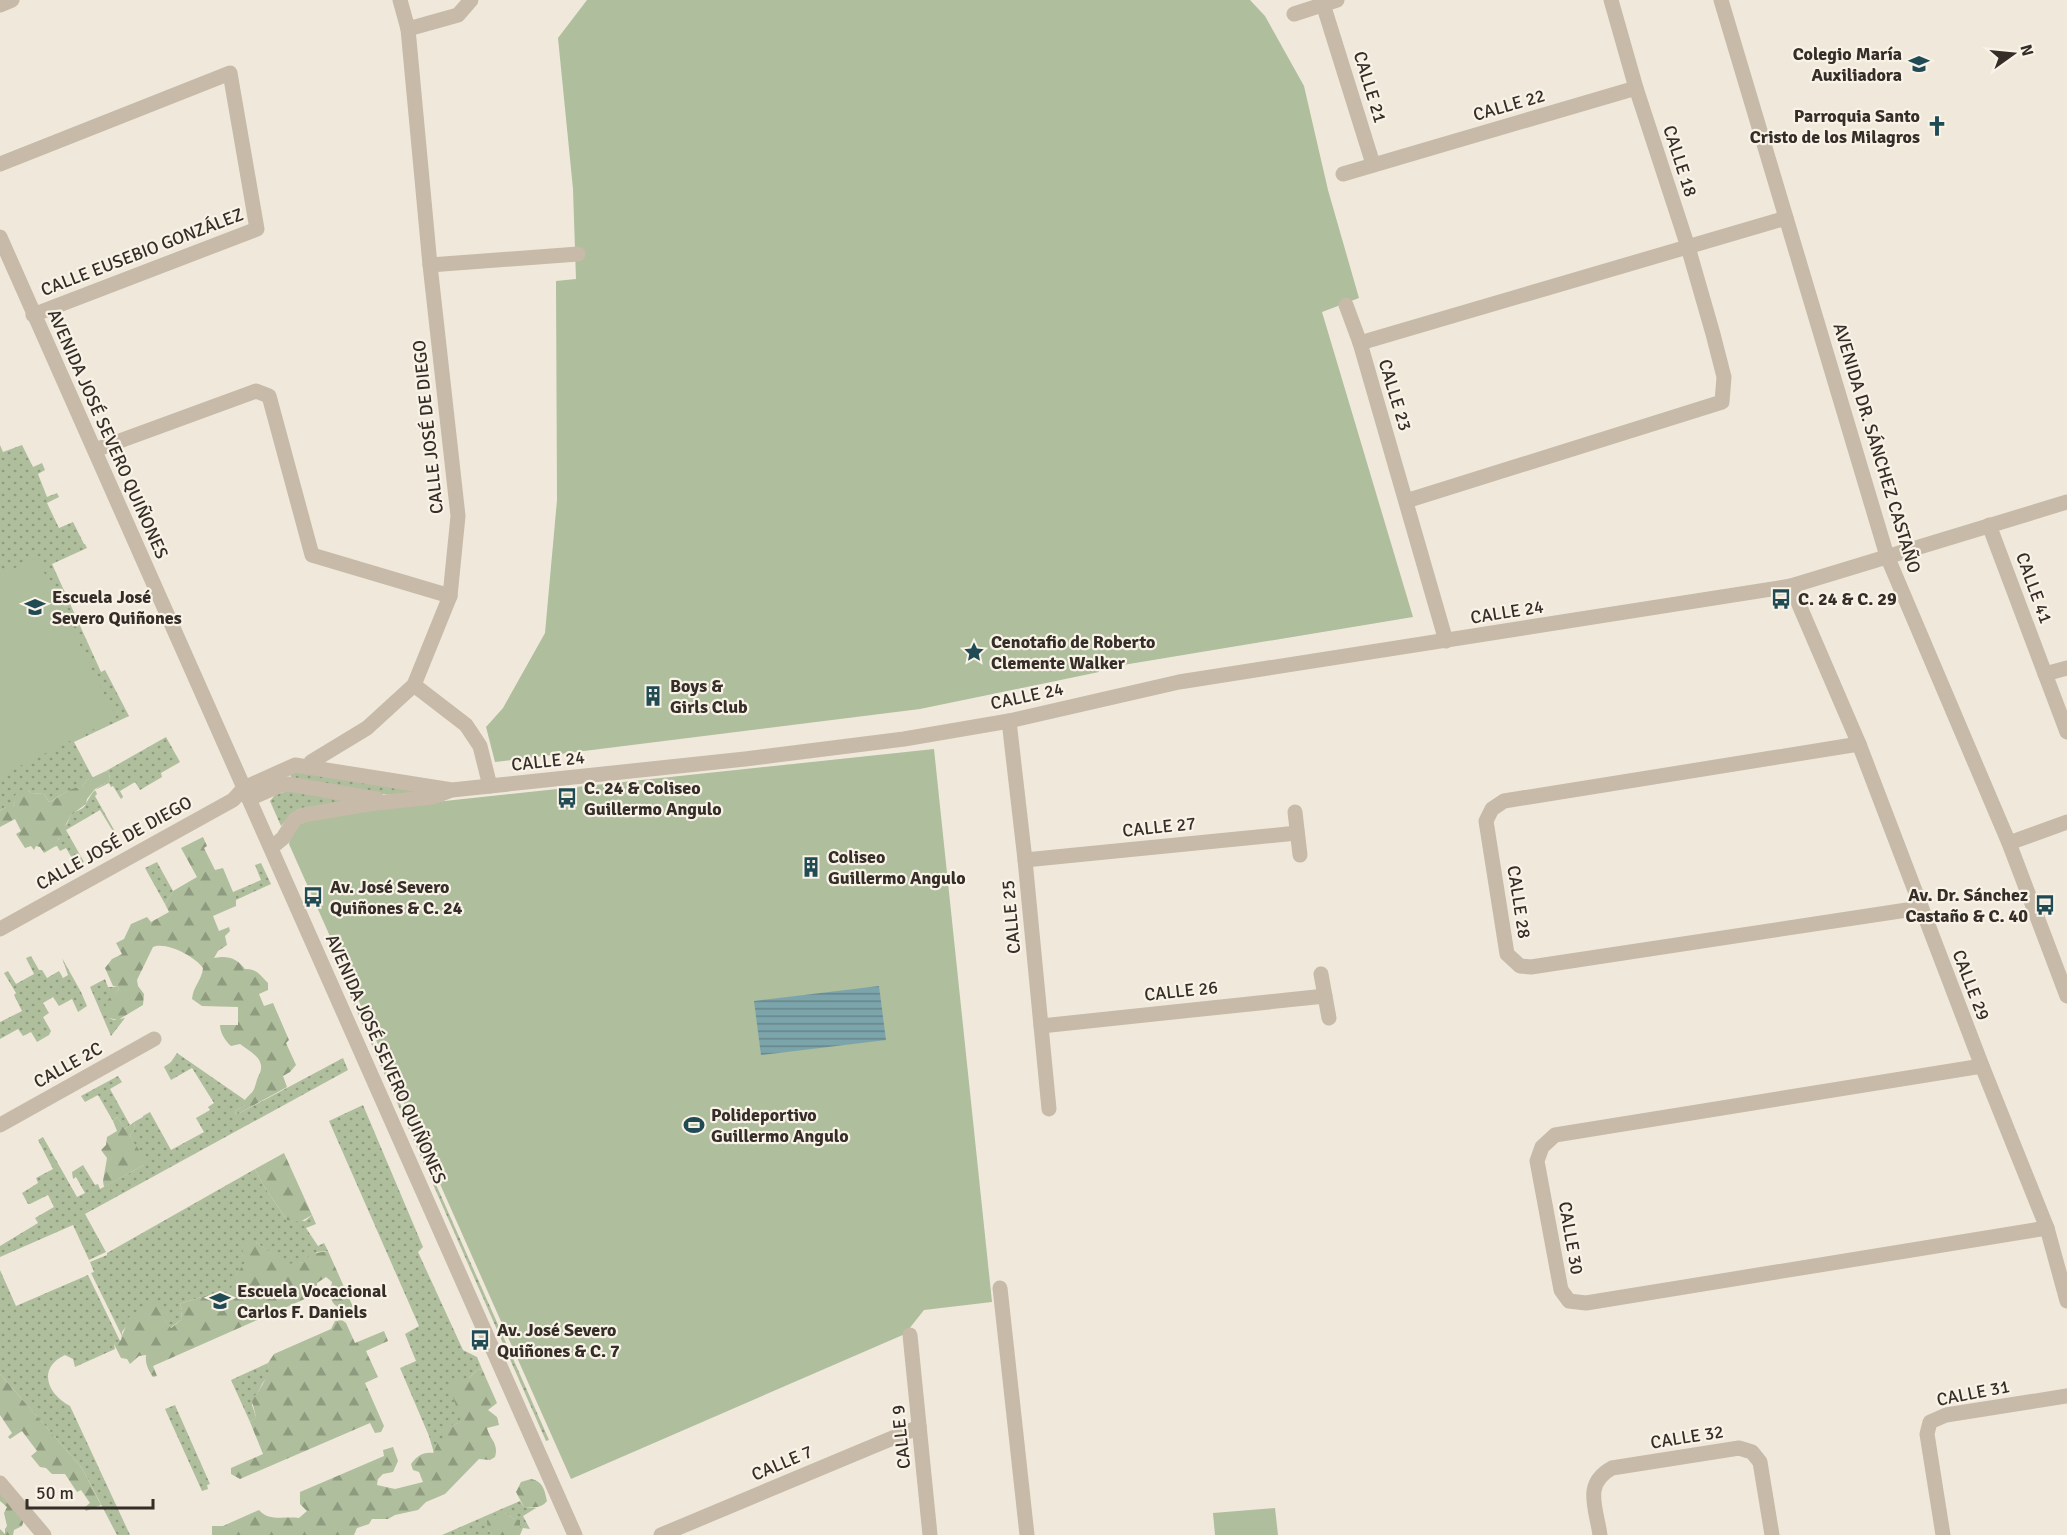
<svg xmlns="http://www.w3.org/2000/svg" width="2067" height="1535" font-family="Signika,sans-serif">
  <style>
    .grass { fill: url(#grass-dots) }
    .forest { fill: url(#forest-firs) }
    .garden { fill: #afbe9c }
    .water { fill: url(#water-rules) }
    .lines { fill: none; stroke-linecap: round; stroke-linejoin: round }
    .minor { stroke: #c7baa8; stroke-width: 15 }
    .tertiary { stroke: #c7baa8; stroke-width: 15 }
    .labels { text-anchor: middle; stroke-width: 4.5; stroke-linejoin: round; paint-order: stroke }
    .poi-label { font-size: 18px; font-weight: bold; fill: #352d28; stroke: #f8f2e7; text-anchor: start }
    .street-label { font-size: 18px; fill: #352d28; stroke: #f8f2e7 }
  </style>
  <defs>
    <pattern id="grass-dots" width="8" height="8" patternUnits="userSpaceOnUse" patternTransform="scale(1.5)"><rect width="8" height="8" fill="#afbe9c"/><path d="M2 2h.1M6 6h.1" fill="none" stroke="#8f9b7f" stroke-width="1.8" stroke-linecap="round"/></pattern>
    <pattern id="forest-firs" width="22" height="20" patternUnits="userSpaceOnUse" patternTransform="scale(1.5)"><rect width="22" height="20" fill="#afbe9c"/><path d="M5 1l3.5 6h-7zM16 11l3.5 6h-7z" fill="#8f9b7f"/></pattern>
    <pattern id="water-rules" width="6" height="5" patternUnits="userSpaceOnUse" patternTransform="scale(1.5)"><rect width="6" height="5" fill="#7ca4ab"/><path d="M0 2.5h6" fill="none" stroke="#66868b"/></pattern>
  </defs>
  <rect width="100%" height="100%" fill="#f0e9db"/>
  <g class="grass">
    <path d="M 0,445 L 3,452 L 22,445 L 33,467 L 42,463 L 45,470 L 38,474 L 47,497 L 57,493 L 59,497 L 47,503 L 59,528 L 73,522 L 84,544 L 85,544 L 87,548 L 52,564 L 101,672 L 105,670 L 129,716 L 74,742 L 93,778 L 87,780 L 82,787 C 68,787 61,797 49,802 L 44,794 L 31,793 L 28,790 L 15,802 L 13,807 L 5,807 L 0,811 Z"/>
    <path d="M 166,737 L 180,762 L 161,773 L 162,777 L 140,790 L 135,782 L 120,791 L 123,797 L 121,799 L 113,786 L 111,787 L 109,783 L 95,790 L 97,794 L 95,796 L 118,837 L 117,838 L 100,810 L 66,830 L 84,862 L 76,865 L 66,848 L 60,851 L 57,846 L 54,847 C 56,839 66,835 65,826 C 69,822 69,816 73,813 C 77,810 83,810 86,804 C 94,789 95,789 110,780 L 109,773 L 106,771 Z"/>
    <polygon points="292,771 421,792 398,795 382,794 292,778 290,775"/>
    <polygon points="290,790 353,800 299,809 291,814 281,826 270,801 275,795"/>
    <polygon points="157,862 173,891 165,904 145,868"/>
    <polygon points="261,863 271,884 236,900 233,892 261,880 255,865"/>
    <polygon points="31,956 39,970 42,970 47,978 59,971 63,978 68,975 62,958 81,992 87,1006 78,1012 72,999 59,1006 53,997 43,1003 49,1013 43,1017 51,1031 49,1035 37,1042 31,1032 23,1036 18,1029 0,1039 0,1022 22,1011 14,995 16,993 4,973 8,971 16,984 34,974 26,958"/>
    <polygon points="342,972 549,1440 546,1441 340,973"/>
    <polygon points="105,979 108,987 118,987 119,989 114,994 109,1018 114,1020 125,1018 111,1036 90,987"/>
    <polygon points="177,1053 245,1100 245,1105 235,1111 236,1115 343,1058 348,1070 85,1214 106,1252 89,1260 73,1225 0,1257 0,1246 38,1223 35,1218 54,1207 48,1195 30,1204 28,1204 22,1193 38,1183 36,1178 53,1169 38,1140 43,1137 77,1197 85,1193 76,1177 73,1179 72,1172 83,1165 95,1185 98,1184 100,1189 144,1165 140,1151 134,1145 130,1135 135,1129 134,1122 143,1117 143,1116 150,1112 171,1150 204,1132 196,1118 210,1110 208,1107 214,1103 192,1068 171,1080 164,1067 171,1062"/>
    <polygon points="118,1076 122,1082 110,1089 130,1125 125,1129 117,1117 113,1121 98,1095 85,1102 81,1096"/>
    <polygon points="363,1105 423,1247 418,1252 463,1350 477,1357 482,1369 477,1370 469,1378 462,1422 452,1425 444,1441 434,1453 429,1436 400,1368 416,1361 405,1334 419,1326 329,1121"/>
    <path d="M 255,1169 L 263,1185 L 287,1220 L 305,1221 L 312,1215 L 316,1224 L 306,1228 L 318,1246 L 324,1243 L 328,1251 L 317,1252 L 305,1262 L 286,1265 L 256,1242 L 242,1255 L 246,1262 L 236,1275 L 237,1281 L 225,1296 C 219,1296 215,1295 209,1295 C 207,1295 182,1303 180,1304 L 182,1310 L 181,1320 L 170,1328 L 165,1321 L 128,1324 L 122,1332 L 122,1336 L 91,1273 L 94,1272 L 90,1262 L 107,1255 L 107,1253 Z"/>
    <path d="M 0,1270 L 16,1306 L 88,1275 L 120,1341 L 114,1344 L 115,1349 L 75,1367 L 73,1359 L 65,1355 C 37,1368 47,1394 70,1406 L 130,1535 L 117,1535 L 82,1468 L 0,1374 Z"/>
    <polygon points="268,1363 270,1373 262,1384 252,1405 256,1417 250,1422 231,1380"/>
    <polygon points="175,1405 210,1484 207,1485 208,1489 202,1491 165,1409"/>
    <polygon points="520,1501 524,1507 536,1508 523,1516 530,1529 523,1528 520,1535 514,1519 505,1513 488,1530 492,1535 442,1535"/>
  </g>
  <g class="forest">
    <path d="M 106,771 L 109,773 L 110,780 L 95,789 L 87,799 L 86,804 L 71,815 L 65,826 L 65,838 L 59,838 L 54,847 L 44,853 L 40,847 L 36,846 L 34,850 L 31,846 L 25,848 L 16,834 L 21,831 L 15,819 L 0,827 L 0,811 L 5,807 L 13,807 L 15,802 L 14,796 L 20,791 L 28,790 L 31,793 L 44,794 L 49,802 C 62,797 67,787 82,787 L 87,780 Z"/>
    <path d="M 203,837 L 207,846 L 204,848 L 215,870 L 223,868 L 233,892 L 236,894 L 236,906 L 213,916 L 219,931 L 229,927 L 230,931 L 225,936 L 227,945 L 218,951 L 214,958 C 227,955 237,958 245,969 C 256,968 261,976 268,983 L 268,990 L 259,994 L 264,1006 L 273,1003 L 289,1040 L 286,1043 L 296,1065 L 290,1072 L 283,1076 L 287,1087 L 236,1115 L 235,1111 L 245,1105 L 244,1102 C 246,1097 250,1095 253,1091 C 256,1086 256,1081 258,1077 C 268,1060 252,1053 240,1044 L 231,1046 C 225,1041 220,1032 220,1025 L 238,1025 L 238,1007 L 202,1006 L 192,999 C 193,986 202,980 203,968 C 196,957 166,941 153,947 L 137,980 L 138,986 L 144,994 L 143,1005 L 118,1020 L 109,1018 C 102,1001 107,1001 119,989 L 118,987 L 113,986 L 105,968 L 112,959 L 122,954 L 116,943 L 124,939 L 131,924 L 147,917 L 151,922 L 169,912 L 165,904 L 173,891 L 197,877 L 181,848 Z"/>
    <path d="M 117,1117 L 125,1129 L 134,1122 L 135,1129 L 130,1135 C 134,1146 142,1151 146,1162 L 144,1165 L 104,1187 L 103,1181 L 107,1158 L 101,1150 L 106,1145 L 107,1137 L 117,1131 L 113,1121 Z"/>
    <polygon points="284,1153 312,1215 300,1222 287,1220 263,1185 255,1169"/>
    <path d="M 256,1242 L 286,1264 L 305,1262 L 310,1254 L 328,1251 L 354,1309 C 333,1309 328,1303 332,1282 L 326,1277 L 317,1283 L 316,1294 L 153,1366 L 157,1376 L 153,1377 C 148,1370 145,1363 146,1355 L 139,1356 L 130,1364 L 127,1359 L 121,1358 L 114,1344 L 121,1340 C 122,1332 128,1326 128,1318 C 141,1308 158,1294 169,1313 L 165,1321 L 171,1328 L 181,1320 L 182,1310 L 180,1304 C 182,1303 207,1295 209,1295 C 215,1295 219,1296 225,1296 L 236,1281 L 236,1275 L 245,1262 L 242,1255 L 244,1243 Z"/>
    <polygon points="342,1320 346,1323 355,1343 384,1331 388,1341 366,1351 378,1377 365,1383 384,1426 381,1432 375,1433 370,1423 240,1479 231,1474 231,1468 263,1454 250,1422 256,1417 251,1397 257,1394 269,1373 268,1363 274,1354 331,1329 335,1321"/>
    <path d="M 482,1369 L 497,1403 L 488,1410 L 497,1417 L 499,1425 L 487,1428 C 490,1440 499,1443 495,1457 L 490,1460 L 479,1459 L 445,1494 L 426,1502 L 418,1510 L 395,1515 L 388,1519 L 372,1519 L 369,1524 L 357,1528 L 354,1535 L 212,1535 L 212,1526 L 223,1526 L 259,1510 C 269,1522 285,1516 299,1518 L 307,1511 L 300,1504 L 300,1492 L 384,1456 L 383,1450 L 393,1447 L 398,1461 L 393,1472 L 383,1474 L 378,1479 L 377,1485 L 395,1489 L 423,1482 L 419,1472 L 413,1470 L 411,1464 C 418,1455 423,1452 433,1453 L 438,1442 L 444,1441 L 444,1431 L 452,1425 L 461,1422 L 451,1390 L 455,1381 L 469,1378 L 477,1370 Z"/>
    <polygon points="0,1374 82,1468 101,1505 86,1511 84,1508 90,1503 81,1490 77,1492 65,1474 52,1474 46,1468 40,1467 31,1456 37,1451 22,1431 10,1439 8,1437 12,1433 0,1415"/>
    <path d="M 531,1479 C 543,1481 545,1491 547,1501 C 541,1509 533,1507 524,1507 L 516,1492 L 521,1482 Z"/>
    <polygon points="0,1487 24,1520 22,1526 14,1530 13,1535 0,1535 0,1529 5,1534 5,1529 7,1526 4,1513 7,1507 0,1501"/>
    <polygon points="505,1513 514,1519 520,1520 520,1535 492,1535 488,1530 487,1521 491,1516"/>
  </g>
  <g class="garden">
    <polygon points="587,0 1250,0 1265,16 1304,86 1328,190 1359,298 1322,312 1413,617 1099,669 1099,672 920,709 495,762 486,727 503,708 545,633 557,500 556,281 576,279 573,189 558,38"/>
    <polygon points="37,558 116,718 0,776 0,575"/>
    <polygon points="934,749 992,1302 924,1310 905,1334 571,1479 289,844 290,838 301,821 351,811"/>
    <polygon points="1275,1508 1278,1535 1215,1535 1213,1513"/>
  </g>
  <polygon class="water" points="879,986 886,1040 761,1055 754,1001"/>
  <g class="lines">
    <g class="minor">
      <polyline points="1323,4 1373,164"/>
      <polyline points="0,5 12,0"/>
      <polyline points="1294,14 1337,0"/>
      <polyline points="408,29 458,15 471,0"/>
      <polyline points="0,164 230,73 257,229 33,315"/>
      <polyline points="1343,174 1636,88"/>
      <polyline points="430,265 578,254"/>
      <polyline points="1346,305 1360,343 1446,641"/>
      <polyline points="1360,343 1786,218"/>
      <polyline points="95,450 256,391 269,396 312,555 450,596"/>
      <polyline points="1406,501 1722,402 1724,377 1713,334 1688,247 1636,88 1611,0"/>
      <polyline points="1989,525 2067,732"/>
      <polyline points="1791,586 1859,744 1982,1066 2047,1228 2067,1301"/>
      <polyline points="2045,674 2067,668"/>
      <polyline points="414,685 466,725 480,746 490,786"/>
      <polyline points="1009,721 1025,860 1049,1109"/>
      <polyline points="1859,744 1504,801 1492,809 1486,821 1507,954 1520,966 1531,967 1920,908"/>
      <polyline points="311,762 367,728 414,685 450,596 458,516 430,265 408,29 400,0"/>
      <polyline points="249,799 281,785 288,784 377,799"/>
      <polyline points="1295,812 1300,855"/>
      <polyline points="2009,843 2067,822"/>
      <polyline points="271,848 283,838 295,819 304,815 368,804 433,797 449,791"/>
      <polyline points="1025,860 1297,833"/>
      <polyline points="0,929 233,800 244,788 295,765 452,790 745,759 904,739 1009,721 1179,682 1791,586 2067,502"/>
      <polyline points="1321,974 1329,1018"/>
      <polyline points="1041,1026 1325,996"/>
      <polyline points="1982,1066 1555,1135 1542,1147 1537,1161 1561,1290 1569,1301 1586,1303 2047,1228"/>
      <polyline points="0,1125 154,1039"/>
      <polyline points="1000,1288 1027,1535"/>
      <polyline points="910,1335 930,1535"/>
      <polyline points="0,1483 44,1535"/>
      <polyline points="661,1535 919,1427"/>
      <path d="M 1600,1535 C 1596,1507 1583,1484 1612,1468 L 1739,1448 L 1752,1452 L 1760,1462 L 1772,1535"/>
      <polyline points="1943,1535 1927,1434 1930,1422 1946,1415 2067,1396"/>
    </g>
    <g class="tertiary">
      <polyline points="1721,0 1887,556 2009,843 2067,996"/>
      <polyline points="0,237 575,1535"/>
    </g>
  </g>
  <defs>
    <g id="school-bare" transform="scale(1.62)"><path d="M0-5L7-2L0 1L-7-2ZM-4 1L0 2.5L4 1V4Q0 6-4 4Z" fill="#204a54" stroke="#f8f2e7" stroke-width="2.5" paint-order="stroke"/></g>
    <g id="church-bare" transform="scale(1.62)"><path d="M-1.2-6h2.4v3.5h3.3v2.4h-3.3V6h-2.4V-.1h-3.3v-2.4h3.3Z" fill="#204a54" stroke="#f8f2e7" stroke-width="2.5" paint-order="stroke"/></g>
    <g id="bus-bare" transform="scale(1.62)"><path d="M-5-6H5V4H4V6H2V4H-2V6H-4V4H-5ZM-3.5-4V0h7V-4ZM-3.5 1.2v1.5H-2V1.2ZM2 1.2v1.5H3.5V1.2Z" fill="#204a54" stroke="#f8f2e7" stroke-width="2.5" paint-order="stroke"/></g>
    <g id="sight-bare" transform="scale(1.62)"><path d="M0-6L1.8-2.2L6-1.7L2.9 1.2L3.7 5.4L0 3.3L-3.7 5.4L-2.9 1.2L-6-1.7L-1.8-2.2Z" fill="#204a54" stroke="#f8f2e7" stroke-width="2.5" paint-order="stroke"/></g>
    <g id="building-bare" transform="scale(1.62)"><path d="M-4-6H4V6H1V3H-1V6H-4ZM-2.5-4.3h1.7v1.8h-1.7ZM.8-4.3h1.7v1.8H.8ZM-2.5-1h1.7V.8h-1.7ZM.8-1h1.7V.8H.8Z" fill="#204a54" stroke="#f8f2e7" stroke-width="2.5" paint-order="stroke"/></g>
    <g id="stadium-bare" transform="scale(1.62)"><path d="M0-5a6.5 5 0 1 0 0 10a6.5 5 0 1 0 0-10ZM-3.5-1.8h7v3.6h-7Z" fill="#204a54" stroke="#f8f2e7" stroke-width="2.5" paint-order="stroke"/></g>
  </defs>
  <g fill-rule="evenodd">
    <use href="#school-bare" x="1919" y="64"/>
    <use href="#church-bare" x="1937" y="126"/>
    <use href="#bus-bare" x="1781" y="599"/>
    <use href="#school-bare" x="35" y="607"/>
    <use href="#sight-bare" x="974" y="652"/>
    <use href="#building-bare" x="653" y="696"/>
    <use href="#bus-bare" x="567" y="798"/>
    <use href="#building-bare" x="811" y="867"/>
    <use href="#bus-bare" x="313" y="897"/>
    <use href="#bus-bare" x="2045" y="905"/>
    <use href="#stadium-bare" x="694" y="1125"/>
    <use href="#school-bare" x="220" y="1301"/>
    <use href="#bus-bare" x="480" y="1340"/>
  </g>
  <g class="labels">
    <g class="poi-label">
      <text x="1902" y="60" text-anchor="end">Colegio María<tspan x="1902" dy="21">Auxiliadora</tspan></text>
      <text x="1920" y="122" text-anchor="end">Parroquia Santo<tspan x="1920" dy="21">Cristo de los Milagros</tspan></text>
      <text x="52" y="603">Escuela José<tspan x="52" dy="21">Severo Quiñones</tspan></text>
      <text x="1798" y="605">C. 24 &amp; C. 29</text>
      <text x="991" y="648">Cenotafio de Roberto<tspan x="991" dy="21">Clemente Walker</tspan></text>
      <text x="670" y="692">Boys &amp;<tspan x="670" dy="21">Girls Club</tspan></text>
      <text x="584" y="794">C. 24 &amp; Coliseo<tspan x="584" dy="21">Guillermo Angulo</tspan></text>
      <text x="828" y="863">Coliseo<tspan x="828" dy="21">Guillermo Angulo</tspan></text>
      <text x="330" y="893">Av. José Severo<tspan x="330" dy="21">Quiñones &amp; C. 24</tspan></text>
      <text x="2028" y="901" text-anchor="end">Av. Dr. Sánchez<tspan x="2028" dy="21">Castaño &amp; C. 40</tspan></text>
      <text x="711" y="1121">Polideportivo<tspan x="711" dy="21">Guillermo Angulo</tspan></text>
      <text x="237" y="1297">Escuela Vocacional<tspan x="237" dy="21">Carlos F. Daniels</tspan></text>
      <text x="497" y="1336">Av. José Severo<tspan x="497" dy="21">Quiñones &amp; C. 7</tspan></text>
    </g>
    <g class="street-label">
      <text transform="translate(1370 87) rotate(73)" y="6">CALLE 21</text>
      <text transform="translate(1509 105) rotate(-16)" y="6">CALLE 22</text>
      <text transform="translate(1680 161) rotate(72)" y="6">CALLE 18</text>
      <text transform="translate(142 252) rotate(-21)" y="6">CALLE EUSEBIO GONZÁLEZ</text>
      <text transform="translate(1395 395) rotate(73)" y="6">CALLE 23</text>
      <text transform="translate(428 427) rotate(-96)" y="6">CALLE JOSÉ DE DIEGO</text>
      <text transform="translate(108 434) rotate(66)" y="6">AVENIDA JOSÉ SEVERO QUIÑONES</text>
      <text transform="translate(1877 448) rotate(73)" y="6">AVENIDA DR. SÁNCHEZ CASTAÑO</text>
      <text transform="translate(2034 588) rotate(70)" y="6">CALLE 41</text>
      <text transform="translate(1507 612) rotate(-9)" y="6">CALLE 24</text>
      <text transform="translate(1027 696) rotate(-12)" y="6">CALLE 24</text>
      <text transform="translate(548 761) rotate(-6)" y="6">CALLE 24</text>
      <text transform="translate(1159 827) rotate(-6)" y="6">CALLE 27</text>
      <text transform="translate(114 843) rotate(-29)" y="6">CALLE JOSÉ DE DIEGO</text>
      <text transform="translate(1519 902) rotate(81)" y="6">CALLE 28</text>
      <text transform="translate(1011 917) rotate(-95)" y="6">CALLE 25</text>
      <text transform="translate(1971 985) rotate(69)" y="6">CALLE 29</text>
      <text transform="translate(1181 991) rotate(-6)" y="6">CALLE 26</text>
      <text transform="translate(386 1059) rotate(66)" y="6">AVENIDA JOSÉ SEVERO QUIÑONES</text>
      <text transform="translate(68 1065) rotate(-29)" y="6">CALLE 2C</text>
      <text transform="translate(1571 1238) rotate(80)" y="6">CALLE 30</text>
      <text transform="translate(1973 1393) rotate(-11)" y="6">CALLE 31</text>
      <text transform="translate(901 1437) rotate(-96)" y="6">CALLE 9</text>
      <text transform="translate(1687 1437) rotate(-9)" y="6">CALLE 32</text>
      <text transform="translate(782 1463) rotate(-23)" y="6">CALLE 7</text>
    </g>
  </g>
  <g transform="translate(2013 54) rotate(75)" stroke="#f8f2e7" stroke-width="4.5" paint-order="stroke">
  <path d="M0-4.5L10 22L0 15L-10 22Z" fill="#352d28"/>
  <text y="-9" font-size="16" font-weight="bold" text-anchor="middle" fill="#352d28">N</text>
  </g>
  <path d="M27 1499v9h126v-9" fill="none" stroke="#352d28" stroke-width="3"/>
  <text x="36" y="1499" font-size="18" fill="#352d28" stroke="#f8f2e7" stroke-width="4.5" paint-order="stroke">50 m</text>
</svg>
